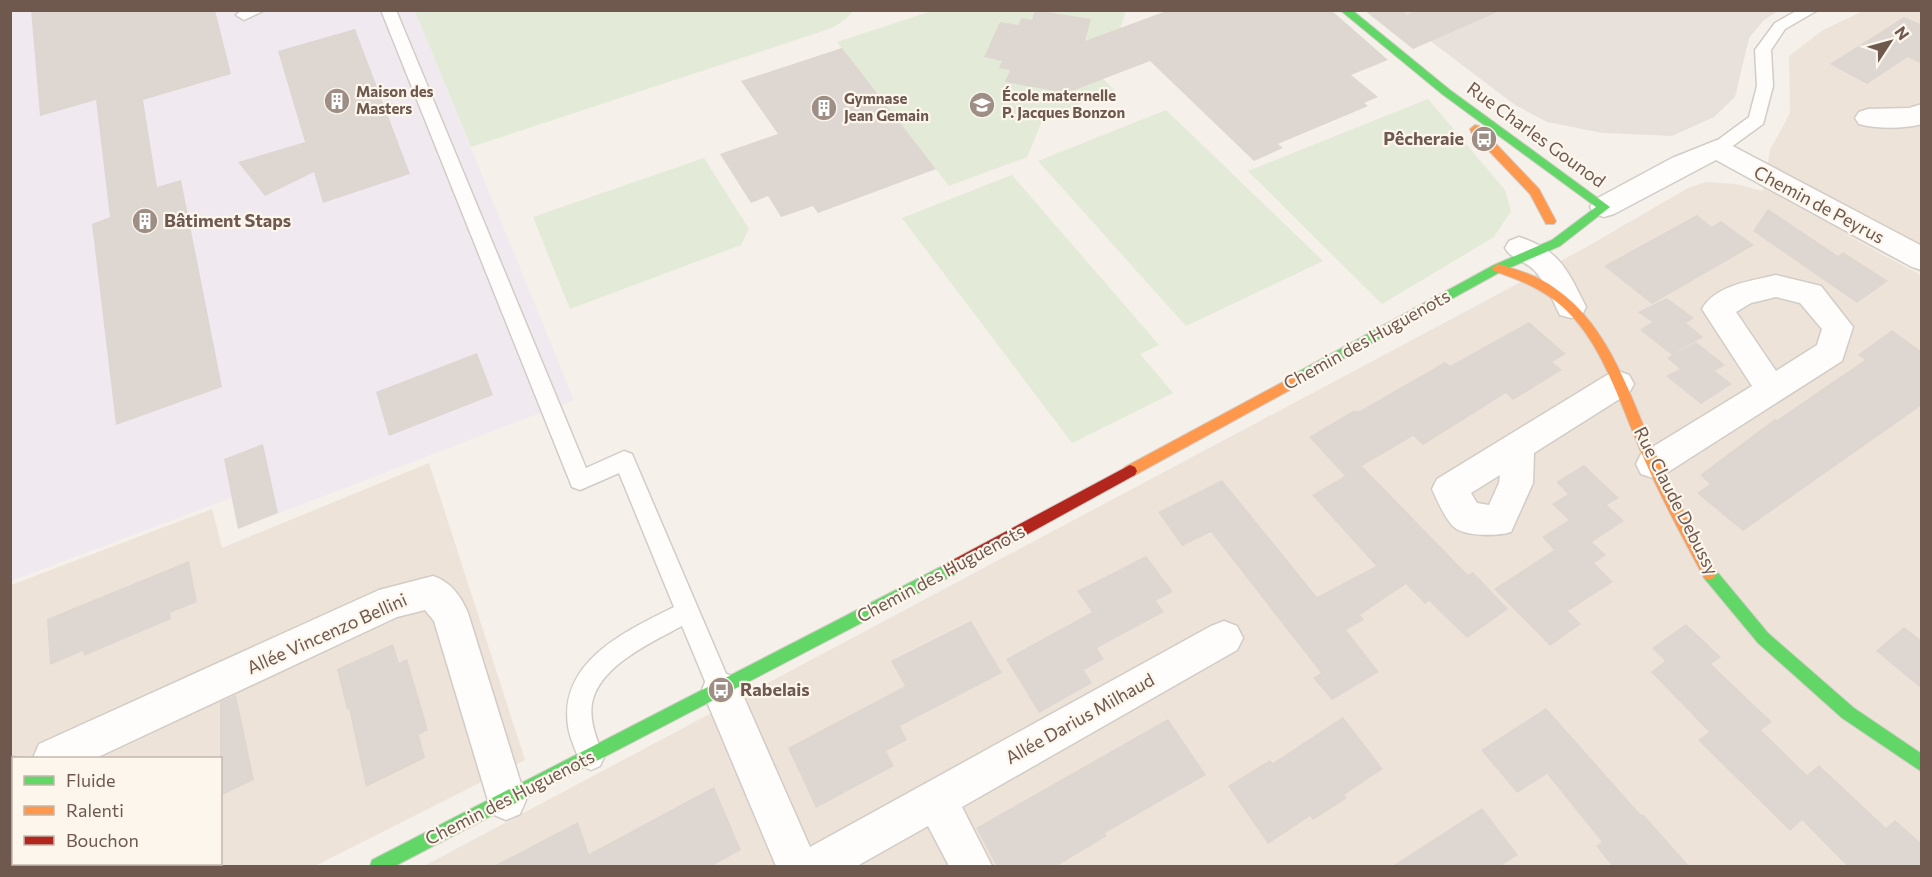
<svg xmlns="http://www.w3.org/2000/svg" width="1932" height="877" font-family="Commissioner,sans-serif">
  <style>
    .residential { fill: #ede3d9; fill-rule: evenodd }
    .industrial { fill: #e7e0db }
    .education { fill: #f1e9f0 }
    .green { fill: #e3ead7 }
    .building { fill: #ded6d0 }
    .lines { fill: none; stroke-linecap: round; stroke-linejoin: round }
    .lane-casing { stroke: #d2ccc6; stroke-width: 3 }
    .street-casing { stroke: #d2ccc6; stroke-width: 3 }
    .fast-casing { stroke: #d4cdc7; stroke-width: 2 }
    .slow-casing { stroke: #d4cdc7; stroke-width: 2 }
    .jam-casing { stroke: #d4cdc7; stroke-width: 2 }
    .lane { fill: #fefdfc; fill-rule: evenodd }
    .street { fill: #fefdfc; fill-rule: evenodd }
    .fast { fill: #63d668; fill-rule: evenodd }
    .slow { fill: #ff974d; fill-rule: evenodd }
    .jam { fill: #b3261e; fill-rule: evenodd }
    .labels { text-anchor: middle; stroke-width: 4.5; stroke-linejoin: round; paint-order: stroke }
    .far-poi-label { font-size: 15px; font-weight: bold; fill: #6f594f; stroke: #fcf6ec; text-anchor: start }
    .street-label { font-size: 18px; fill: #6f594f; stroke: #fcf6ec }
    .poi-label { font-size: 18px; font-weight: bold; fill: #6f594f; stroke: #fcf6ec; text-anchor: start }
  </style>
  <rect width="100%" height="100%" fill="#f5f0ea"/>
  <g class="residential">
    <polygon points="1863,11 1921,11 1921,273 1829,226 1921,275 1921,866 424,866 1583,249 1688,188 1706,182 1736,184 1763,191 1770,150 1790,113 1789,56 1823,30"/>
    <path d="M 429,463 L 525,760 L 315,866 L 11,866 L 11,585 L 212,509 L 222,548 ZM 14,758 L 220,758 L 220,864 L 14,864 Z"/>
  </g>
  <polygon class="industrial" points="1391,11 1778,11 1764,20 1749,38 1735,97 1714,117 1672,136 1603,133 1547,122 1515,105"/>
  <polygon class="education" points="11,11 415,11 574,400 238,529 231,498 11,581"/>
  <g class="green">
    <polygon points="415,11 853,11 846,19 832,28 471,147"/>
    <polygon points="932,11 1126,11 1103,79 1114,90 1043,119 1027,157 949,186 837,42"/>
    <polygon points="1428,99 1505,190 1511,211 1494,237 1382,304 1248,171"/>
    <polygon points="1166,110 1323,261 1186,326 1038,161"/>
    <polygon points="704,158 749,229 741,245 570,309 533,217"/>
    <polygon points="1012,175 1159,345 1140,354 1173,393 1072,443 902,218"/>
  </g>
  <g class="building">
    <polygon points="31,10 215,10 231,74 143,100 157,187 181,180 222,387 116,425 92,224 110,217 96,100 40,116"/>
    <polygon points="1035,10 1091,19 1085,41 1169,10 1331,10 1388,60 1351,75 1378,97 1364,103 1368,106 1278,144 1283,148 1254,161 1150,61 1067,93 1005,82 1010,70 999,68 1002,61 984,57 1000,22 1018,25 1022,18 1032,20"/>
    <polygon points="1364,10 1404,10 1406,15 1418,10 1502,10 1413,49"/>
    <polygon points="1904,17 1922,25 1922,64 1908,57 1867,84 1830,64"/>
    <polygon points="355,29 410,174 323,203 314,172 265,196 238,162 305,142 278,51"/>
    <polygon points="842,48 936,169 818,213 813,206 781,217 768,196 751,203 720,154 778,134 741,81"/>
    <polygon points="1768,209 1838,256 1843,252 1888,281 1857,303 1753,231"/>
    <polygon points="1697,215 1712,227 1721,221 1754,245 1652,304 1604,266"/>
    <polygon points="1667,298 1694,318 1686,323 1703,337 1672,355 1640,330 1652,322 1638,312"/>
    <polygon points="1529,322 1566,354 1552,362 1562,370 1513,400 1506,393 1423,445 1413,436 1362,466 1468,575 1473,572 1508,609 1467,638 1429,601 1425,604 1406,584 1360,615 1364,620 1346,630 1379,672 1332,700 1313,678 1321,673 1211,532 1182,546 1158,512 1222,480 1317,597 1376,566 1312,495 1345,476 1309,437 1353,411 1360,411 1445,362 1450,366"/>
    <polygon points="1892,330 1922,352 1922,405 1743,531 1697,493 1710,484 1700,475 1775,419 1777,420 1865,360 1858,355"/>
    <polygon points="1696,342 1725,365 1715,371 1732,384 1701,404 1666,376 1680,369 1667,358"/>
    <polygon points="477,353 493,395 389,436 376,392"/>
    <polygon points="263,444 278,513 238,529 224,459"/>
    <polygon points="1584,465 1619,498 1607,505 1624,521 1592,542 1606,555 1594,563 1613,582 1568,611 1581,624 1550,646 1494,589 1554,550 1542,537 1569,520 1552,504 1568,494 1556,482"/>
    <polygon points="1146,556 1173,592 1156,601 1164,612 1097,648 1104,659 1084,670 1092,683 1039,713 1006,659 1092,612 1077,591"/>
    <polygon points="189,561 197,602 170,613 171,619 84,656 83,651 50,665 47,619"/>
    <polygon points="971,621 1002,673 900,726 907,740 886,751 894,766 816,808 788,748 905,686 891,661"/>
    <polygon points="1686,624 1721,657 1711,664 1772,722 1761,730 1807,775 1819,765 1886,828 1895,820 1922,844 1922,867 1848,867 1802,820 1790,831 1698,740 1709,732 1651,672 1665,661 1652,648"/>
    <polygon points="1904,627 1922,641 1922,689 1876,651"/>
    <polygon points="393,644 399,663 407,659 428,730 419,735 425,758 366,787 349,709 347,710 337,669"/>
    <polygon points="236,695 254,780 220,796 220,702"/>
    <polygon points="1546,708 1641,815 1643,814 1690,867 1613,867 1596,846 1602,842 1547,774 1517,793 1481,750"/>
    <polygon points="1343,717 1383,769 1344,795 1347,798 1313,820 1310,816 1268,844 1228,786 1270,760 1273,763"/>
    <polygon points="1168,719 1206,775 1105,833 1107,836 1055,867 997,867 976,828"/>
    <polygon points="714,787 741,850 710,867 492,867 578,822 589,854"/>
    <polygon points="1482,808 1518,855 1499,867 1391,867"/>
  </g>
  <g class="lines">
    <g class="lane-casing">
      <g id="lane">
        <polygon points="242,10 265,10 244,20 236,15"/>
        <path d="M 381,10 L 396,10 L 586,468 L 624,451 L 632,454 L 733,690 L 730,698 L 721,702 L 712,698 L 682,626 C 652,642 599,666 592,703 C 589,722 597,740 604,757 L 600,766 L 591,770 L 582,766 C 577,753 570,740 568,726 C 559,661 626,631 674,607 L 619,473 L 580,490 L 572,487 Z"/>
        <polygon points="1798,10 1818,10 1785,29 1771,50 1773,86 1763,124 1723,153 1711,153 1708,149 1711,145 1749,117 1757,86 1755,50 1775,23"/>
      </g>
    </g>
    <g class="street-casing">
      <g id="street">
        <path d="M 1922,104 L 1922,124 C 1903,129 1877,129 1859,124 L 1855,118 L 1859,112 L 1868,109 L 1909,108 Z"/>
        <polygon points="1717,140 1727,143 1922,246 1922,270 1912,267 1716,160 1614,214 1604,217 1594,214 1590,207 1594,200 1672,158"/>
        <path d="M 1519,237 C 1560,250 1568,271 1586,307 L 1582,315 L 1571,318 L 1560,315 C 1552,300 1546,282 1534,270 C 1525,261 1511,259 1505,248 L 1509,241 Z"/>
        <path d="M 1776,275 L 1821,286 L 1853,327 L 1842,361 L 1665,474 L 1653,478 L 1641,474 L 1636,464 L 1641,454 L 1752,386 L 1702,309 C 1715,285 1751,281 1776,275 ZM 1776,297 L 1800,303 L 1822,329 L 1817,345 L 1776,371 L 1736,312 L 1751,303 Z"/>
        <path d="M 1618,371 L 1629,375 L 1634,384 L 1629,393 L 1534,453 L 1533,483 L 1511,532 C 1499,536 1465,537 1454,527 C 1445,519 1437,500 1432,489 L 1437,479 L 1607,375 ZM 1500,475 L 1499,483 L 1489,505 L 1477,503 L 1471,493 Z"/>
        <path d="M 433,576 C 451,582 461,596 468,613 L 526,800 L 520,814 L 506,820 L 492,814 L 434,621 L 425,610 L 397,617 L 96,758 L 33,758 L 39,744 L 379,590 Z"/>
        <polygon points="1224,621 1237,626 1243,638 1237,650 962,807 992,866 949,866 928,826 857,866 776,866 702,690 707,677 721,672 735,677 810,847 1211,626"/>
        <polygon points="14,757 18,758 14,758 14,797 10,798 10,758"/>
      </g>
    </g>
    <g class="fast-casing">
      <g id="fast">
        <polygon points="1340,10 1352,10 1450,90 1610,207 1560,246 1502,271 1294,386 1289,385 1287,381 1289,377 1494,265 1552,240 1596,207 1442,94"/>
        <polygon points="954,560 959,562 961,567 959,572 395,866 370,866 372,860"/>
        <polygon points="1709,566 1714,568 1768,633 1854,708 1922,754 1922,772 1842,718 1758,643 1704,578 1702,573 1704,568"/>
      </g>
    </g>
    <g class="slow-casing">
      <g id="slow">
        <polygon points="1475,125 1479,126 1539,189 1556,221 1554,224 1546,224 1530,194 1471,132 1470,129"/>
        <path d="M 1498,264 C 1518,270 1539,276 1556,289 C 1611,327 1631,400 1658,459 C 1674,496 1695,532 1714,568 L 1716,573 L 1714,578 L 1709,580 L 1704,578 C 1684,540 1663,502 1646,463 C 1623,414 1606,348 1566,310 C 1545,290 1520,280 1494,271 L 1492,268 Z"/>
        <polygon points="1294,376 1299,377 1301,381 1299,385 1135,475 1130,477 1125,475 1123,471 1125,467"/>
      </g>
    </g>
    <g class="jam-casing">
      <polygon id="jam" points="1130,465 1135,467 1137,471 1135,475 959,572 954,574 949,572 947,567 949,562"/>
    </g>
    <use href="#lane" class="lane"/>
    <use href="#street" class="street"/>
    <use href="#fast" class="fast"/>
    <use href="#slow" class="slow"/>
    <use href="#jam" class="jam"/>
  </g>
  <defs>
    <g id="building-disc" transform="scale(1.35)"><circle r="9.5" fill="#9e8e85" stroke="#fcf6ec"/><path d="M-4-6H4V6H1V3H-1V6H-4ZM-2.5-4.3h1.7v1.8h-1.7ZM.8-4.3h1.7v1.8H.8ZM-2.5-1h1.7V.8h-1.7ZM.8-1h1.7V.8H.8Z" fill="#fff"/></g>
    <g id="school-disc" transform="scale(1.35)"><circle r="9.5" fill="#9e8e85" stroke="#fcf6ec"/><path d="M0-5L7-2L0 1L-7-2ZM-4 1L0 2.5L4 1V4Q0 6-4 4Z" fill="#fff"/></g>
    <g id="bus-disc" transform="scale(1.35)"><circle r="9.5" fill="#9e8e85" stroke="#fcf6ec"/><path d="M-5-6H5V4H4V6H2V4H-2V6H-4V4H-5ZM-3.5-4V0h7V-4ZM-3.5 1.2v1.5H-2V1.2ZM2 1.2v1.5H3.5V1.2Z" fill="#fff"/></g>
  </defs>
  <g fill-rule="evenodd">
    <use href="#building-disc" x="337" y="101"/>
    <use href="#school-disc" x="982" y="105"/>
    <use href="#building-disc" x="824" y="108"/>
    <use href="#bus-disc" x="1484" y="139"/>
    <use href="#building-disc" x="145" y="221"/>
    <use href="#bus-disc" x="721" y="690"/>
  </g>
  <g class="labels">
    <g class="far-poi-label">
      <text x="356" y="97">Maison des<tspan x="356" dy="17">Masters</tspan></text>
      <text x="1002" y="101">École maternelle<tspan x="1002" dy="17">P. Jacques Bonzon</tspan></text>
      <text x="844" y="104">Gymnase<tspan x="844" dy="17">Jean Gemain</tspan></text>
    </g>
    <g class="street-label">
      <text transform="translate(1536 135) rotate(36)" y="6">Rue Charles Gounod</text>
      <text transform="translate(1819 205) rotate(28)" y="6">Chemin de Peyrus</text>
      <text transform="translate(1367 340) rotate(-29)" y="6">Chemin des Huguenots</text>
      <text transform="translate(1676 501) rotate(63)" y="6">Rue Claude Debussy</text>
      <text transform="translate(941 574) rotate(-28)" y="6">Chemin des Huguenots</text>
      <text transform="translate(327 634) rotate(-24)" y="6">Allée Vincenzo Bellini</text>
      <text transform="translate(1080 719) rotate(-29)" y="6">Allée Darius Milhaud</text>
      <text transform="translate(510 798) rotate(-27)" y="6">Chemin des Huguenots</text>
    </g>
    <g class="poi-label">
      <text x="1464" y="145" text-anchor="end">Pêcheraie</text>
      <text x="164" y="227">Bâtiment Staps</text>
      <text x="740" y="696">Rabelais</text>
    </g>
  </g>
  <rect width="1932" height="877" fill="none" stroke="#6f594f" stroke-width="24"/>
  <rect x="12" y="757" width="210" height="108" fill="#fcf6ec" stroke="#c4b7ad" stroke-width="1.5"/>
  <rect x="24" y="776" width="30" height="9" fill="#63d668" stroke="#c4b7ad" stroke-width="1.5"/>
  <text x="66" y="787" font-size="18" fill="#6f594f">Fluide</text>
  <rect x="24" y="806" width="30" height="9" fill="#ff974d" stroke="#c4b7ad" stroke-width="1.5"/>
  <text x="66" y="817" font-size="18" fill="#6f594f">Ralenti</text>
  <rect x="24" y="836" width="30" height="9" fill="#b3261e" stroke="#c4b7ad" stroke-width="1.5"/>
  <text x="66" y="847" font-size="18" fill="#6f594f">Bouchon</text>
  <g transform="translate(1890 42) rotate(54)" stroke="#fcf6ec" stroke-width="4.5" paint-order="stroke">
  <path d="M0-4.5L10 22L0 15L-10 22Z" fill="#6f594f"/>
  <text y="-9" font-size="16" font-weight="bold" text-anchor="middle" fill="#6f594f">N</text>
  </g>
</svg>
